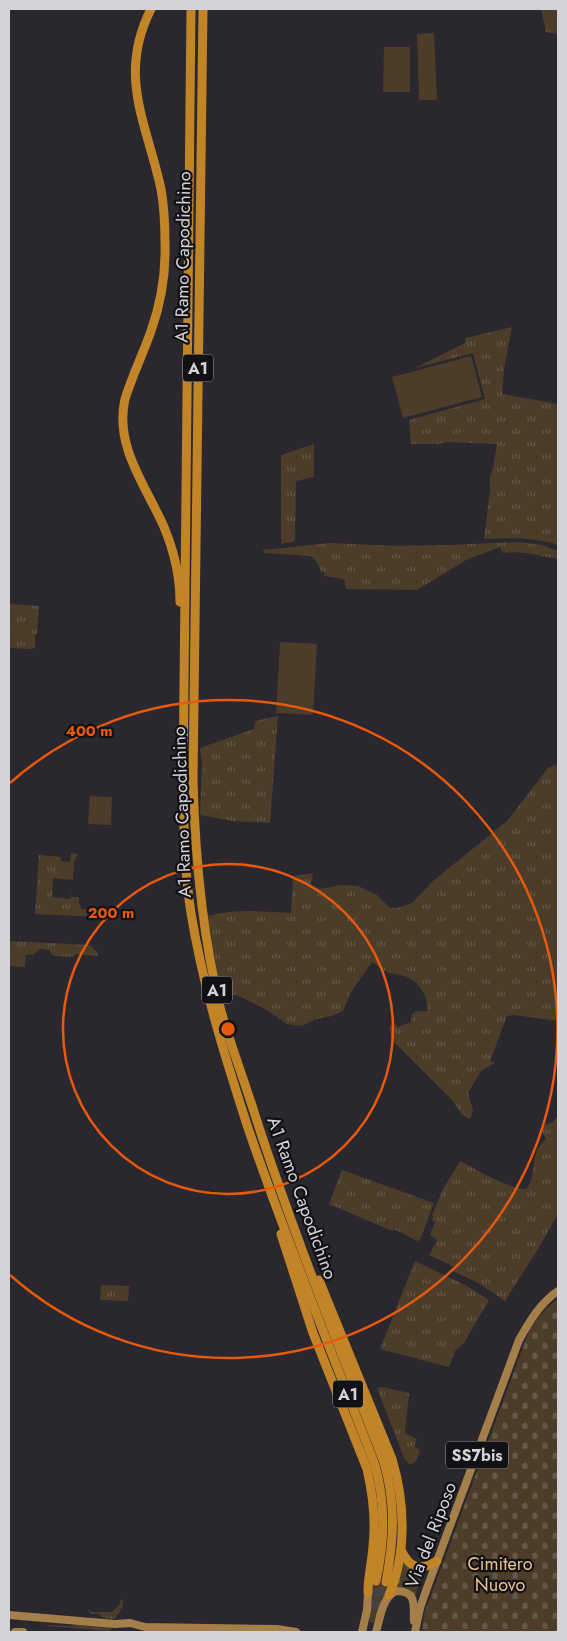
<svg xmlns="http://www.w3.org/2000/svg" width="567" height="1641" font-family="Jost,sans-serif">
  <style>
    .grass { fill: url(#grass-tufts) }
    .cemetery { fill: url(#cemetery-stones) }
    .garden { fill: #4b3d2a }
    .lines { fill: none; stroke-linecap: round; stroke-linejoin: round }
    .highway-tunnel { stroke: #444148; stroke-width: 9; stroke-dasharray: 9 4.5; stroke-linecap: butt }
    .major { stroke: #a57f4a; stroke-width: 8 }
    .highway { stroke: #c18426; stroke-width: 9 }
    .ring { fill: none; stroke: #e8590c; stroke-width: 2.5 }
    .labels { text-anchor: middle; stroke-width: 4.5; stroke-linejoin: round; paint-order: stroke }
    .shield { fill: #121114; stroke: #9a999d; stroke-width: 1 }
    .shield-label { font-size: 16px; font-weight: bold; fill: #d5d3d8 }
    .street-label { font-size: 18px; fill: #d5d3d8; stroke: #121114 }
    .park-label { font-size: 18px; fill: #e9c290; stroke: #121114 }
    .centre { fill: #e8590c; stroke: #121114; stroke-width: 2.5 }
    .ring-label { font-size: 15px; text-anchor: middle; font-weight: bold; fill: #e8590c; stroke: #121114; stroke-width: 4.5; stroke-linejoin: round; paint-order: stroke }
  </style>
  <defs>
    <pattern id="grass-tufts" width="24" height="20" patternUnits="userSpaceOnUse" patternTransform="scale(1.25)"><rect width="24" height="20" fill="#4b3d2a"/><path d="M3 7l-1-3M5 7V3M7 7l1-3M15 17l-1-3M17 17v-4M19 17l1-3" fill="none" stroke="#645848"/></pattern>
    <pattern id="cemetery-stones" width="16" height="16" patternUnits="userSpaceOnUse" patternTransform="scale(1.25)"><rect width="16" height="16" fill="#4b3d2a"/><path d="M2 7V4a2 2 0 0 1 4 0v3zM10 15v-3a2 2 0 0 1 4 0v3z" fill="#645848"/></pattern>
  </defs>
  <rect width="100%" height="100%" fill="#2a272e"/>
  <g class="grass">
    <polygon points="541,9 558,9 558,34 546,32"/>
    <path d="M 512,327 L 504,369 L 502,394 L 558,404 L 558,545 C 533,537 510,538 484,539 L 490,490 L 490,476 L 493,469 L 497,444 L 446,442 L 439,444 L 411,444 L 409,420 L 485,399 L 473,353 L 415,368 L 465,343 L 465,338 Z"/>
    <polygon points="314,444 314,477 296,481 295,541 281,544 281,455"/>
    <path d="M 518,542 L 542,545 L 558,551 L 558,559 C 540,556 521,550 503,553 L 500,547 L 466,560 L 417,590 L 346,589 L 344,579 L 324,576 L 325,573 L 321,571 L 317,562 L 311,556 L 264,553 L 263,550 L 330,543 L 397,546 L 449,545 Z"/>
    <polygon points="9,604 39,606 37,634 35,635 35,647 32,649 9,648"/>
    <polygon points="278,716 270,823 233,821 200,815 202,764 200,748 254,729 255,721"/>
    <path d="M 558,764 L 558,1021 L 514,1015 L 507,1016 L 490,1061 L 495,1063 L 481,1071 L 468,1093 L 473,1110 L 470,1119 L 462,1115 L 453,1101 L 392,1040 L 389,1028 L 391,1025 L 395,1024 L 398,1027 L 411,1022 L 412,1014 L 415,1012 L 427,1011 C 429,994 417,979 401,975 C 397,974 393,974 389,973 C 383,971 377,965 372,962 L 351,992 L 343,1011 L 332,1016 L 316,1019 L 302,1026 L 287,1024 L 267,1010 L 239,996 L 225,993 L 218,982 L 208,916 C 236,909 262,911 291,913 L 293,876 L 313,873 L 311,884 L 320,889 L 340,885 L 358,886 L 377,895 L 390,908 L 397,908 L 412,903 L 433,881 L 507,821 L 548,768 Z"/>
    <polygon points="71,853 78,854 74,862 73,880 53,878 52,897 70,899 71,890 71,897 79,897 79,904 82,909 98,910 98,917 35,914 39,855 61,857 61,861 70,862"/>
    <polygon points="9,941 90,945 98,953 98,956 75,954 74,957 53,956 49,950 40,949 34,954 26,955 25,967 9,966"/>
    <path d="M 558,1115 L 558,1214 L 538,1249 L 505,1301 L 478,1283 L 453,1271 L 455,1267 L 429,1255 L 437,1240 L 430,1235 L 435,1222 L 432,1220 L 433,1216 L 432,1215 L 444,1187 L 460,1161 C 478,1170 508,1189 526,1189 C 536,1178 531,1162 538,1149 C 539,1146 543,1142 546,1139 L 541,1129 L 542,1126 L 553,1122 Z"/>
    <polygon points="342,1170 434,1203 420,1240 417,1241 396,1230 390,1230 329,1204"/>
    <polygon points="415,1261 467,1286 489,1300 464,1343 455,1351 449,1367 380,1349"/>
    <polygon points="101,1285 129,1286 128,1301 100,1300"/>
    <path d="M 382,1387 L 409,1393 L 405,1433 L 417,1439 L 414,1446 L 420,1450 C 418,1456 417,1464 409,1464 L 404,1458 L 377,1388 Z"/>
    <polygon points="403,1562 424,1570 415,1596 396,1587"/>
    <path d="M 371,1575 C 376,1583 380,1584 389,1582 C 388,1589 385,1592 382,1598 C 379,1606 379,1617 373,1623 L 370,1622 L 369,1619 Z"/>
    <polygon points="121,1599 123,1601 122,1609 120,1609 120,1612 114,1619 103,1618 99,1614 91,1614 87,1609 92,1612 112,1612 120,1604"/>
    <polygon points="81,1624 111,1627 112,1628 109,1631 47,1626 47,1625 71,1626"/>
  </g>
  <polygon class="cemetery" points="558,1298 558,1632 422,1632 424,1614 530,1328 543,1312"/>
  <g class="garden">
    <polygon points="434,33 437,100 419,100 417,34"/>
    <polygon points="384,47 410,47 410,92 383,92"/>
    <polygon points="471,356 482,397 403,418 392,377"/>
    <polygon points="280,642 317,644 313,715 276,713"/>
    <polygon points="90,796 112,797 111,825 88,824"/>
  </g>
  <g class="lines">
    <g class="highway-tunnel">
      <polyline points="369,1610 376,1581"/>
      <polyline points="379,1610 386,1582"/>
    </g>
    <g class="major">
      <polyline points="9,1615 115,1624 130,1623 145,1627 277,1629 296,1632"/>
      <polyline points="15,1632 23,1632"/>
      <polyline points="362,1632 367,1610 368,1592"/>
      <path d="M 376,1632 C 380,1619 382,1597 396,1591 C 418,1591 413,1606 414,1621"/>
      <path d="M 415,1632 L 420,1608 L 427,1588 L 519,1340 C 529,1322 541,1302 558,1291"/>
    </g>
    <g class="highway">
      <path d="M 151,9 C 117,76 147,124 161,189 C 164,206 165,224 165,242 C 166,272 161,303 151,331 C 143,354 132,376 125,399 C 114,446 146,486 164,527 C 174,551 180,576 180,602"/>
      <path d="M 191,9 L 183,784 C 184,827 184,870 191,913 C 203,987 225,1057 248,1128 C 287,1242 332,1353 375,1465 C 386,1504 385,1541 376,1581"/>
      <path d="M 203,9 L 193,779 C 195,856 202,935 221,1011 C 231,1046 244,1080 255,1115 C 293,1232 339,1347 384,1462 C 396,1504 394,1539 386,1582"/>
      <path d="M 281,1234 L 313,1333 L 367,1469 C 373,1495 376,1520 373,1546 C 372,1562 368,1576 368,1592"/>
      <path d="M 319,1280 L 392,1459 C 405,1502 407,1553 389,1595"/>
      <path d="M 401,1550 C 410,1569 420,1571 437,1561"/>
    </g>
  </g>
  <g class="ring">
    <circle cx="228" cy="1029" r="165"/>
    <path d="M10 783A329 329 0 1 1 10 1275"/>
  </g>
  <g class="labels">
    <g class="shield">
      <rect x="183" y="354.5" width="30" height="27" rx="4"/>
      <rect x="202" y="976.5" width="30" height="27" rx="4"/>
      <rect x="333" y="1380.5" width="30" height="27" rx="4"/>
      <rect x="446" y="1441.5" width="62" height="27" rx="4"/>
    </g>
    <g class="shield-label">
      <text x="198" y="374">A1</text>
      <text x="217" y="996">A1</text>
      <text x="348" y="1400">A1</text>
      <text x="477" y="1461">SS7bis</text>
    </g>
    <g class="street-label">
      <text transform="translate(183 257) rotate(-89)" y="6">A1 Ramo Capodichino</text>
      <text transform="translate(182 812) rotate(-92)" y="6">A1 Ramo Capodichino</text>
      <text transform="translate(302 1198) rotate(70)" y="6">A1 Ramo Capodichino</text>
      <text transform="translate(431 1535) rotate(-69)" y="6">Via del Riposo</text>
    </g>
    <g class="park-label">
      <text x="500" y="1570">Cimitero<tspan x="500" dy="21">Nuovo</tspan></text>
    </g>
  </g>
  <circle cx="228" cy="1029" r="8" class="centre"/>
  <g class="ring-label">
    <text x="89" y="736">400 m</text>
    <text x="111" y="918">200 m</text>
  </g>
  <rect width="567" height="1641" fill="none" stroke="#d5d3d8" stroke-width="20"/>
</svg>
